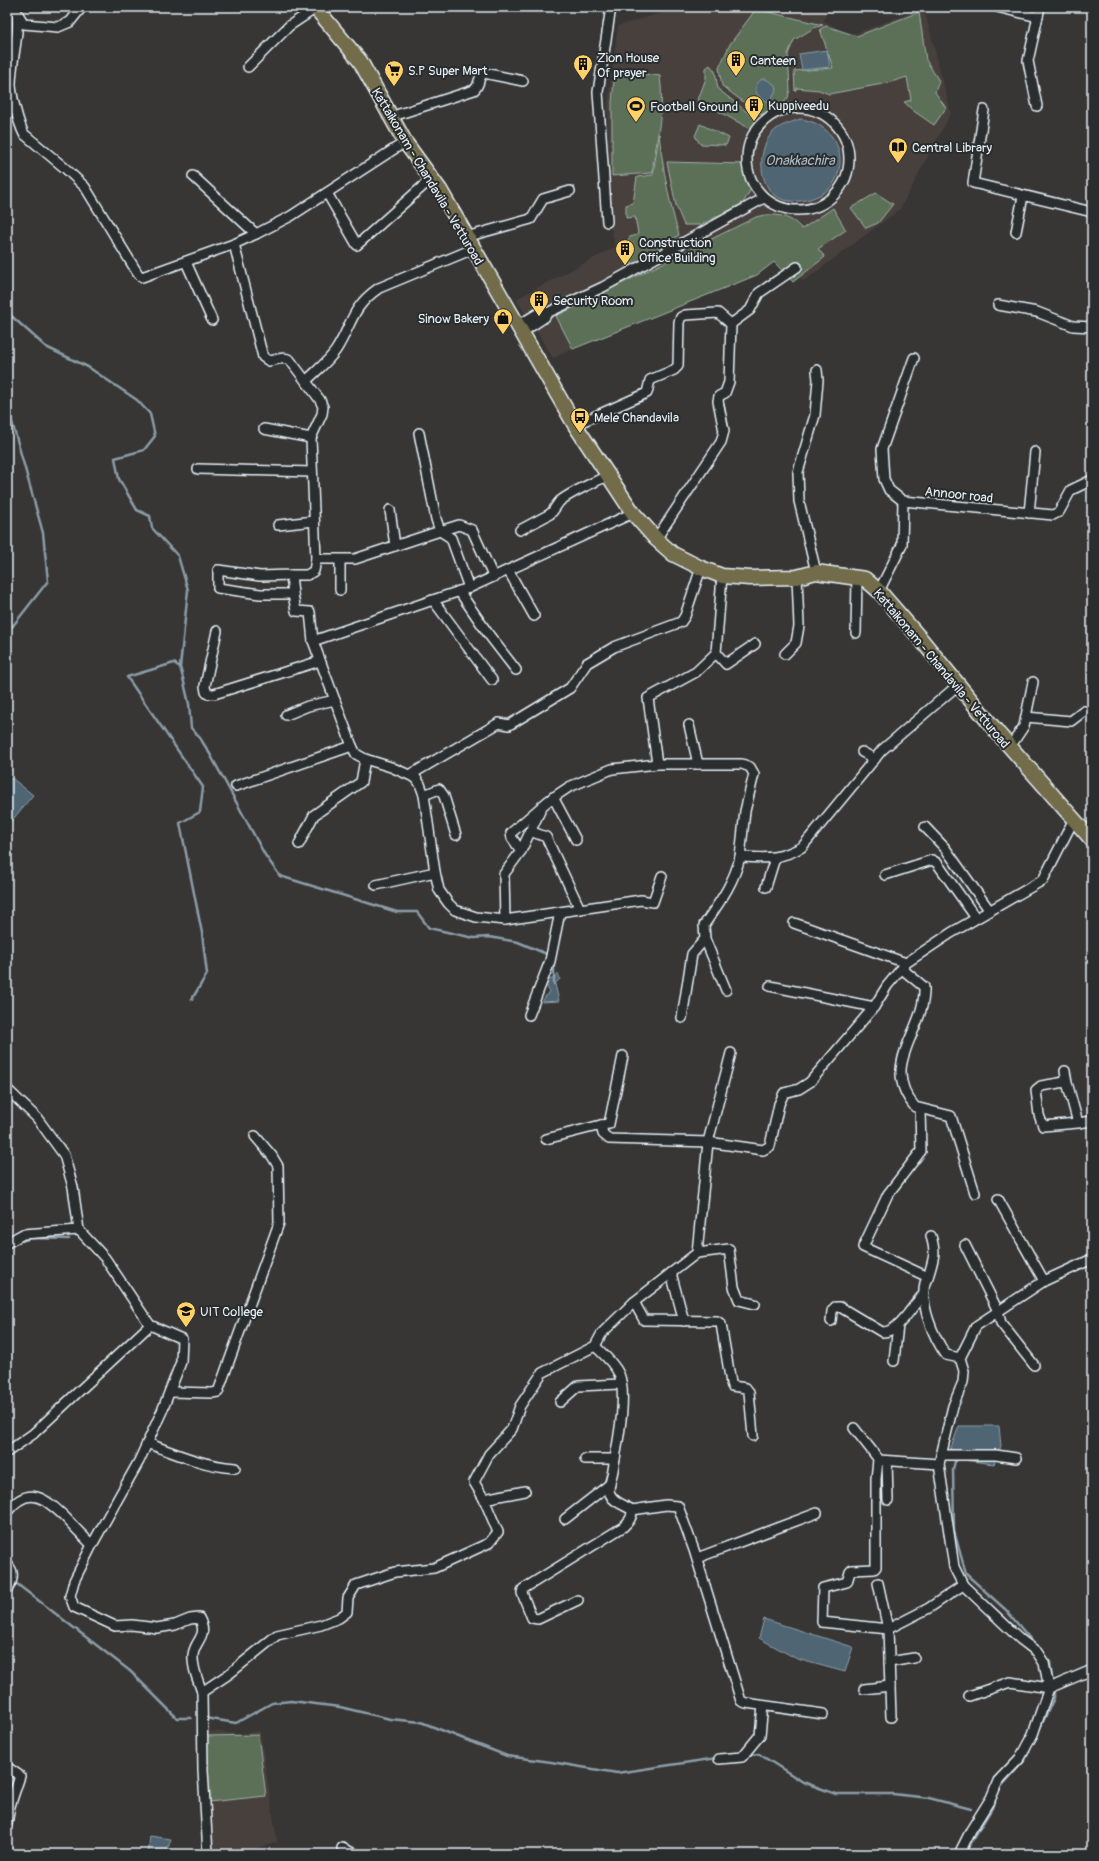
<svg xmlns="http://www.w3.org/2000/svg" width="1099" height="1861" font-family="Pangolin,sans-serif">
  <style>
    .built { fill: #47413e }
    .green { fill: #5c7059; stroke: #a2b0a8 }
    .water { fill: #4f6573; stroke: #8c9da8 }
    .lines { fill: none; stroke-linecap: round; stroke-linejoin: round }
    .stream { stroke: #8c9da8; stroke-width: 2.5 }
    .street-casing { stroke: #e8f1f8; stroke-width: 12 }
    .primary-casing { stroke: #e8f1f8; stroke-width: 17 }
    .street { stroke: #2a2d2e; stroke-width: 9 }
    .primary { stroke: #726c4b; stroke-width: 14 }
    .labels { text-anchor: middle; stroke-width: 4; stroke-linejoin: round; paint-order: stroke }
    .poi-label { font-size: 13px; fill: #e8f1f8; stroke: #2a2d2e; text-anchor: start }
    .street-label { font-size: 13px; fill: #e8f1f8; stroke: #2a2d2e }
    .water-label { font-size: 14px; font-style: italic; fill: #abb9c3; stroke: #2a2d2e }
  </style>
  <rect width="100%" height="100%" fill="#373635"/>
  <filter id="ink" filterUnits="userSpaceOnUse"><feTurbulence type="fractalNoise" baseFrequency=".025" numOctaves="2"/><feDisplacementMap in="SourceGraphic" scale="8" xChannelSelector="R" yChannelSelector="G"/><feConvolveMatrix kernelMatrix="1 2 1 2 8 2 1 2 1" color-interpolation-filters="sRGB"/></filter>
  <g filter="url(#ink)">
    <g class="built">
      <polygon points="681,7 828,7 824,21 851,35 924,8 951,113 900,209 804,281 777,258 553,358 516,299 615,247 609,219 608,102 618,26"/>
      <polygon points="203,1731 242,1734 260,1731 277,1842 241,1854 209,1854"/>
    </g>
    <g class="green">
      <polygon points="756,9 823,25 814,28 794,40 788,54 790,89 788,98 783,104 761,115 722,86 719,68 730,44"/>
      <polygon points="919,12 926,60 939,81 935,92 946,108 934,125 915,112 904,102 911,100 907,77 888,83 829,94 819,90 797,88 795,91 794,71 833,68 820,29 826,26 857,36"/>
      <polygon points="710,65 715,71 718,89 761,123 754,131 698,100 706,78 706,68"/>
      <path d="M 615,70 L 660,76 C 665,109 656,140 652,173 L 612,176 L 612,102 Z"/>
      <polygon points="700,124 729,138 726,145 700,144 695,136"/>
      <path d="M 659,134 C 663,169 669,202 679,235 L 634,266 L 631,262 L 628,239 L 630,237 L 637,235 L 638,233 L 635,217 L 626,218 L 626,205 L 633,203 L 637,177 L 653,175 Z"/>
      <polygon points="667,162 745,164 749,177 751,189 743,203 701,225 684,225 676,206"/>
      <polygon points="876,193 893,204 878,223 866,228 851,208"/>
      <path d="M 833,208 L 846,230 L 818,249 L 825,257 L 793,282 L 774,262 L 757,275 L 573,349 L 556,316 L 756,217 C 773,212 790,215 802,229 Z"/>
      <polygon points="258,1735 266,1796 209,1802 207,1736"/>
    </g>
    <g class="water">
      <polygon points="827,50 830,67 802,70 799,54"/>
      <path d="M 762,79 L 766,79 L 775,85 L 776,90 L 770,102 C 758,99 749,88 762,79 Z"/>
      <path d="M 800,119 C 830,122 850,152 835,181 C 826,199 789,209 773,194 C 758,180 758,147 773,132 C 780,125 790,123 800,119 Z"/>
      <polygon points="7,778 13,779 33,795 9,824 7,822"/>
      <polygon points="558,973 560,979 555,984 559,1001 542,1002 549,991 545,982 554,978"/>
      <polygon points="959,1426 999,1426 1001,1446 994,1464 947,1458"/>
      <polygon points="764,1619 853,1647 845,1672 797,1659 759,1638"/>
      <polygon points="150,1836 171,1839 166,1854 148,1854"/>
    </g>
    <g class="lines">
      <g class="stream">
        <polyline points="7,312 46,347 88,367 137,400 150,414 155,436 144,450 115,458 119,479 137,510 150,516 152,528 178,556 188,590 180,667"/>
        <polyline points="7,404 43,533 48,581 12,627 7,631"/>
        <polyline points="7,765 10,770"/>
        <polyline points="554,960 554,984"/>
        <polyline points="192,999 207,974 202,933 180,823 200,812 203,787 127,677 174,663 180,667 183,678 189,704 191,728 200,738 210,754 265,855 280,876 397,912 417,912 429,928 474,938 489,937 518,942 549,955"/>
        <polyline points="22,1241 31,1238 69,1239"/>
        <polyline points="956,1458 953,1469 954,1531 966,1574 1006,1610 1037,1647"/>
        <polyline points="17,1584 130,1671 177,1718 191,1718"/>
        <polyline points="1044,1656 1050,1662 1052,1679"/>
        <polyline points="205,1718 236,1723 272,1703 291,1701 340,1707 390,1719 421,1722 507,1756 551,1762 617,1773 717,1758"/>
        <polyline points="1040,1728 1054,1698 1054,1692"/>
        <polyline points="747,1755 759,1754 803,1782 836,1794 893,1794 929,1798 971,1809"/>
        <polyline points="999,1789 1025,1760 1030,1749"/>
        <polyline points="964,1854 992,1808 995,1799"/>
      </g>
      <g class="street-casing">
        <g id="street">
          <path d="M 16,7 C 21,33 11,59 11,85 C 12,98 18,122 24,134 L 66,169 L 85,187 L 138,274 L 142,277 L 234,244 L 256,234 L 291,216 L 405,142"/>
          <polyline points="997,7 1038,17"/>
          <polyline points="18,14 24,24 58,27 70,22 82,7"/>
          <polyline points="248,67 289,26 316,8"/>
          <polyline points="1037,106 1028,61 1040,7"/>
          <circle cx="798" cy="159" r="51"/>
          <polyline points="984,110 973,183 1092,212"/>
          <path d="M 390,117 L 474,90 C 480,86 478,76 484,73 L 523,81"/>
          <polyline points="193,176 256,234"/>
          <polyline points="327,193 357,245 431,179"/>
          <polyline points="607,222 598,92 611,7"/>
          <polyline points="1016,232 1023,196"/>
          <polyline points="466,237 531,219 543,199 570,191"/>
          <path d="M 234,244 L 263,357 L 269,361 C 276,360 284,356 290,360 L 320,400 L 323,407 L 322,414 L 311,438 L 316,559 L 355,559 L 440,531 L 436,519 L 419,433"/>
          <polyline points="186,262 212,320"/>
          <polyline points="998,305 1037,312 1073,326 1092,327"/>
          <polyline points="731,324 750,310 759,293 797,267"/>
          <polyline points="517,326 542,311 547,313"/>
          <polyline points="521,333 545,317 547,313 603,287 764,198"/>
          <path d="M 306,381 C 316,371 328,362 336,350 C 352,325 351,307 379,288 L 473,249"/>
          <polyline points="575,425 647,393 650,380 674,370 678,366 679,322 681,317 685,315 718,313 731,324 729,382 725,393 719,396 718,401 724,431 721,442 656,539"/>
          <polyline points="264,429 311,438"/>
          <polyline points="198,469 312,472"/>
          <polyline points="903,501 889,490 884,479 882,449 914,358"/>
          <polyline points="390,510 395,546"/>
          <polyline points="1029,513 1035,452"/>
          <polyline points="278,525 314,521"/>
          <path d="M 520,530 L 550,514 C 555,510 556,505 560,501 C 573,491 591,484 607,476"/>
          <polyline points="440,531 459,525 472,530 493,576"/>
          <polyline points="440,531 451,538 469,588"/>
          <polyline points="340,560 340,590"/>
          <polyline points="508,570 534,616"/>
          <polyline points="816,572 799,501 798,472 815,415 818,380 817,370"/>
          <polyline points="291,575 260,576 218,570 218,588 260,594 293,594 291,575 307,575 314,571 316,559"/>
          <polyline points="459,591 489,635 516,670"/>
          <polyline points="879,591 902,545 903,501 1053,515 1059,512 1071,490 1092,480"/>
          <polyline points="293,594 296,611 310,612 313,641 352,746 356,754 365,759 391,767 416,778 420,784 424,795 435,872 439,890 448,903 455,910 476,917 505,920 641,900 653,902 662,876"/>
          <polyline points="217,631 205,686 206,692 208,694 214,694 320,661"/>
          <polyline points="856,633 857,577"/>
          <polyline points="313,641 433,600"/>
          <polyline points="716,653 726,664 755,644"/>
          <polyline points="785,654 796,643 799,626 797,577"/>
          <polyline points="492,680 433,600 469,588 633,513"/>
          <polyline points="286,715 308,706 335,700"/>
          <polyline points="1026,717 1071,721 1084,711"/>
          <polyline points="689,725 698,764"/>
          <polyline points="1010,747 1024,726 1033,682"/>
          <polyline points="862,752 875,759"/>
          <polyline points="657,764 648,698 696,672 716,653 722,576"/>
          <polyline points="410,775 499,723 509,725 570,688 587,663 614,647 681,622 685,616 701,568"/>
          <polyline points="236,786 352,746"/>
          <polyline points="424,795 439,789 444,796 456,835"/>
          <polyline points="553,797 576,840"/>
          <polyline points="925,827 945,848 990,911"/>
          <polyline points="530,831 546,837 580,909"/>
          <polyline points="299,844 314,815 361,782 365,759"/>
          <polyline points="521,851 541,809"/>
          <polyline points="885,875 932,860 937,863 976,918"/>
          <polyline points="376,885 435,872"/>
          <polyline points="766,887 775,858"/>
          <polyline points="505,920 504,874 521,851 512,838 511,833 548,801 569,787 612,769 657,764 742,764 750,767 754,774 745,811 740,857"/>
          <polyline points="794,923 906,963"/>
          <polyline points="705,939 726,990"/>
          <path d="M 901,968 L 924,987 C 926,1032 878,1063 915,1107 L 951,1116 L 975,1193"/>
          <polyline points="770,986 874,1007"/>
          <polyline points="529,1015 550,961 560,912"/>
          <path d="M 682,1018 L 692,954 L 705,939 L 704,925 C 719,903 734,883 740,857 C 764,858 779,860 802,847 L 882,750 L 958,685"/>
          <polyline points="1065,1071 1067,1083"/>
          <path d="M 7,1089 L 37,1118 L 64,1155 L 73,1187 L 79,1230 L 105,1258 L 150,1325 L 182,1339 L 181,1362 L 162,1411 L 139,1461 L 92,1545 L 74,1581 L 70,1596 L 74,1607 L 115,1626 L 132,1625 L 157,1628 L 175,1625 L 190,1619 L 199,1618 C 209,1637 195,1639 193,1655 C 192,1668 198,1680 202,1692"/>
          <polyline points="920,1109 921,1151 888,1194 863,1247 928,1277"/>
          <polyline points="1078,1123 1043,1126 1039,1115 1036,1090 1041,1086 1065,1082 1068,1086 1078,1123 1092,1121"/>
          <polyline points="601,1125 609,1124 623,1056"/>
          <polyline points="546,1139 601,1125 603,1134 609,1139 708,1142 731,1053"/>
          <polyline points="998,1199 1044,1281"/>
          <path d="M 931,1236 C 936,1253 934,1257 929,1274 C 928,1277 926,1280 925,1283 C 920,1306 933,1336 946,1355 L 960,1358"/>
          <polyline points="7,1243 23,1234 79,1230"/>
          <polyline points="965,1245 998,1311 1001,1323 1034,1365"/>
          <polyline points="697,1253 729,1249 734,1287 739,1300 755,1304"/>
          <polyline points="671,1273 684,1321"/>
          <polyline points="634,1302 644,1320 717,1321 721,1324 731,1383 732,1386 746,1388 749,1392 753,1436"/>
          <path d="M 831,1321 L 832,1311 L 835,1307 L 840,1307 L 882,1332 C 899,1333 912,1305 924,1294"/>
          <polyline points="894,1361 898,1325"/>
          <polyline points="170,1392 212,1393 218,1392 279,1223 278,1166 272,1156 255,1136"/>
          <polyline points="560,1402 578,1386 621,1384"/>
          <polyline points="854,1428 880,1461"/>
          <path d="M 147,1443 C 176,1454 204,1466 235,1468"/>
          <polyline points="7,1452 33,1434 150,1325"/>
          <polyline points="941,1455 996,1455 1016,1458"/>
          <polyline points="585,1459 615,1459"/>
          <polyline points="887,1461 888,1500"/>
          <polyline points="939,1464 878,1460 876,1479 876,1567 874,1569 852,1570 850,1572 847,1582 823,1588 822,1622 888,1629 929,1608 963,1585"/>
          <polyline points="484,1499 525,1491"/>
          <polyline points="632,1510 666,1505 678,1506 694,1550 741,1701 746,1703 823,1714"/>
          <path d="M 7,1512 C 29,1484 45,1498 66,1518 C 74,1527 83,1536 92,1545"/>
          <polyline points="565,1519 610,1484"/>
          <polyline points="697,1558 817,1513"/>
          <path d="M 7,1564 C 15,1572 13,1581 7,1590"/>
          <polyline points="878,1583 888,1629 891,1717"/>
          <path d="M 578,1600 L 538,1619 L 532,1618 L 522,1593 L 523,1589 L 623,1527 C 629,1521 632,1519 632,1510 C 625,1505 614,1503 610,1494 C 607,1487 612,1478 613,1470 C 617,1446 628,1396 619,1374 C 614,1363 603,1354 595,1346"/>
          <polyline points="889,1662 914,1658"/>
          <polyline points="864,1689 890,1686"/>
          <polyline points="969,1696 1010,1682 1049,1688 1092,1670"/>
          <polyline points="719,1759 742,1757 760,1735 763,1706"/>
          <polyline points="7,1767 20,1776 10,1806 7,1824"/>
          <polyline points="342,1848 355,1854"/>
          <polyline points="208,1854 203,1770 202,1692 229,1674 277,1635 321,1625 339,1618 347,1612 348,1598 356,1585 395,1572 434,1568 489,1543 498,1532 484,1499 474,1482 489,1454 512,1429 520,1406 542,1373 595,1346 602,1333 634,1302 697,1253 708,1142 763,1150 770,1146 779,1104 784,1093 799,1089 810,1082 874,1007 887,986 906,963 951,933 1043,880 1074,819"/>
          <polyline points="959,1854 971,1830 991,1798 998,1781 1020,1758 1033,1734 1049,1688 1044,1663 1037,1652 1020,1639 963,1585 954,1567 939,1464 953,1406 963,1382 964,1371 960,1358 976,1326 1044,1281 1092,1259"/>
        </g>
      </g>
      <g class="primary-casing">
        <polyline id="primary" points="315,7 360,61 405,142 440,190 575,425 633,513 656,539 673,554 701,568 722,576 750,578 797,577 816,572 865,579 879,591 919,637 997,732 1092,840"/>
      </g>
      <use href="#street" class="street"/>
      <use href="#primary" class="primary"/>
    </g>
  </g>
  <defs>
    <g id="building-pin" transform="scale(1)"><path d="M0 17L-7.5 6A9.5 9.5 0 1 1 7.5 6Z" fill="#ffd166" stroke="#2a2d2e"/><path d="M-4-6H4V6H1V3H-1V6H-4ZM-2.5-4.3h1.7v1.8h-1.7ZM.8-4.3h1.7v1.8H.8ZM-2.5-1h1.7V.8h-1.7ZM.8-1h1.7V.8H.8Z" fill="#111"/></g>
    <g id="supermarket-pin" transform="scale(1)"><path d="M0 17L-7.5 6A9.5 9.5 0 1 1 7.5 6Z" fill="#ffd166" stroke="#2a2d2e"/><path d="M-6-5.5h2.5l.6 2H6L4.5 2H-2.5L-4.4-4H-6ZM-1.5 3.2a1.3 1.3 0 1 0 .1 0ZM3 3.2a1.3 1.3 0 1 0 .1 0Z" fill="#111"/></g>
    <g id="stadium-pin" transform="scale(1)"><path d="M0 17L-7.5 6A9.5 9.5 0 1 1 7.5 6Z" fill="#ffd166" stroke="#2a2d2e"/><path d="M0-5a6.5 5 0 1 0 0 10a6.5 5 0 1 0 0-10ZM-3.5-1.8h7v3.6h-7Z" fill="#111"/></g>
    <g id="library-pin" transform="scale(1)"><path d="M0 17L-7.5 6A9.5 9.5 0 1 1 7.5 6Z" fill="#ffd166" stroke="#2a2d2e"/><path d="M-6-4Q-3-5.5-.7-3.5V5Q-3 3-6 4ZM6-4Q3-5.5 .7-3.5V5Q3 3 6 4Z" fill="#111"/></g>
    <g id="shop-pin" transform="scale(1)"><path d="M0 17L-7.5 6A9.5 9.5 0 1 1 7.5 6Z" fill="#ffd166" stroke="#2a2d2e"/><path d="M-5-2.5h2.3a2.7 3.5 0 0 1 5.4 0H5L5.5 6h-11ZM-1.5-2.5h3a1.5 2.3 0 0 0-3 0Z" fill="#111"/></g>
    <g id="bus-pin" transform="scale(1)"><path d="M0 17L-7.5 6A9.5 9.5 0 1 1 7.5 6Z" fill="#ffd166" stroke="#2a2d2e"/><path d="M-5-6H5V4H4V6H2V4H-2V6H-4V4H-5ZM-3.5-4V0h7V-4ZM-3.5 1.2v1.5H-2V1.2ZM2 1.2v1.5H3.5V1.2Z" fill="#111"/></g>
    <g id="university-pin" transform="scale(1)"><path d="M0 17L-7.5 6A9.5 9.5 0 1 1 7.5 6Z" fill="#ffd166" stroke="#2a2d2e"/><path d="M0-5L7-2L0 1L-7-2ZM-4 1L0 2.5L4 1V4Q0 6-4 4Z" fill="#111"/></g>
  </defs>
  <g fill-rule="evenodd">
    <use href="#building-pin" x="736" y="60"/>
    <use href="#building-pin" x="583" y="64"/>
    <use href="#supermarket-pin" x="394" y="70"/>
    <use href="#building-pin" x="754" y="105"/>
    <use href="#stadium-pin" x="636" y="106"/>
    <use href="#library-pin" x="898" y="147"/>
    <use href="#building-pin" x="625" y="249"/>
    <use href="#building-pin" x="539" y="300"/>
    <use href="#shop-pin" x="503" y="318"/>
    <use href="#bus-pin" x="580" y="417"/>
    <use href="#university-pin" x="186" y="1311"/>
  </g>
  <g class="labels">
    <g class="poi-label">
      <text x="597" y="62">Zion House<tspan x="597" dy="15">Of prayer</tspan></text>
      <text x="750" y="65">Canteen</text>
      <text x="408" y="75">S.P Super Mart</text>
      <text x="768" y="110">Kuppiveedu</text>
      <text x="650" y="111">Football Ground</text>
      <text x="912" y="152">Central Library</text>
      <text x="639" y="247">Construction<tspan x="639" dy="15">Office Building</tspan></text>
      <text x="553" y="305">Security Room</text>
      <text x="489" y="323" text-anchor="end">Sinow Bakery</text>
      <text x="594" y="422">Mele Chandavila</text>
      <text x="200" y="1316">UIT College</text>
    </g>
    <g class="street-label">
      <text transform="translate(428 176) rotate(59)" y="5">Kattaikonam - Chandavila - Vetturoad</text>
      <text transform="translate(959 494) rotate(6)" y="5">Annoor road</text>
      <text transform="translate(942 668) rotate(50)" y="5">Kattaikonam - Chandavila - Vetturoad</text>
    </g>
    <g class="water-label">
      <text x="800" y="165">Onakkachira</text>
    </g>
  </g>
  <rect width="1099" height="1861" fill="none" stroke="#2a2d2e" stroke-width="24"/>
  <rect x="12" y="12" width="1075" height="1837" fill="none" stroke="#e8f1f8" stroke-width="1.5" filter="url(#ink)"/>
</svg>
